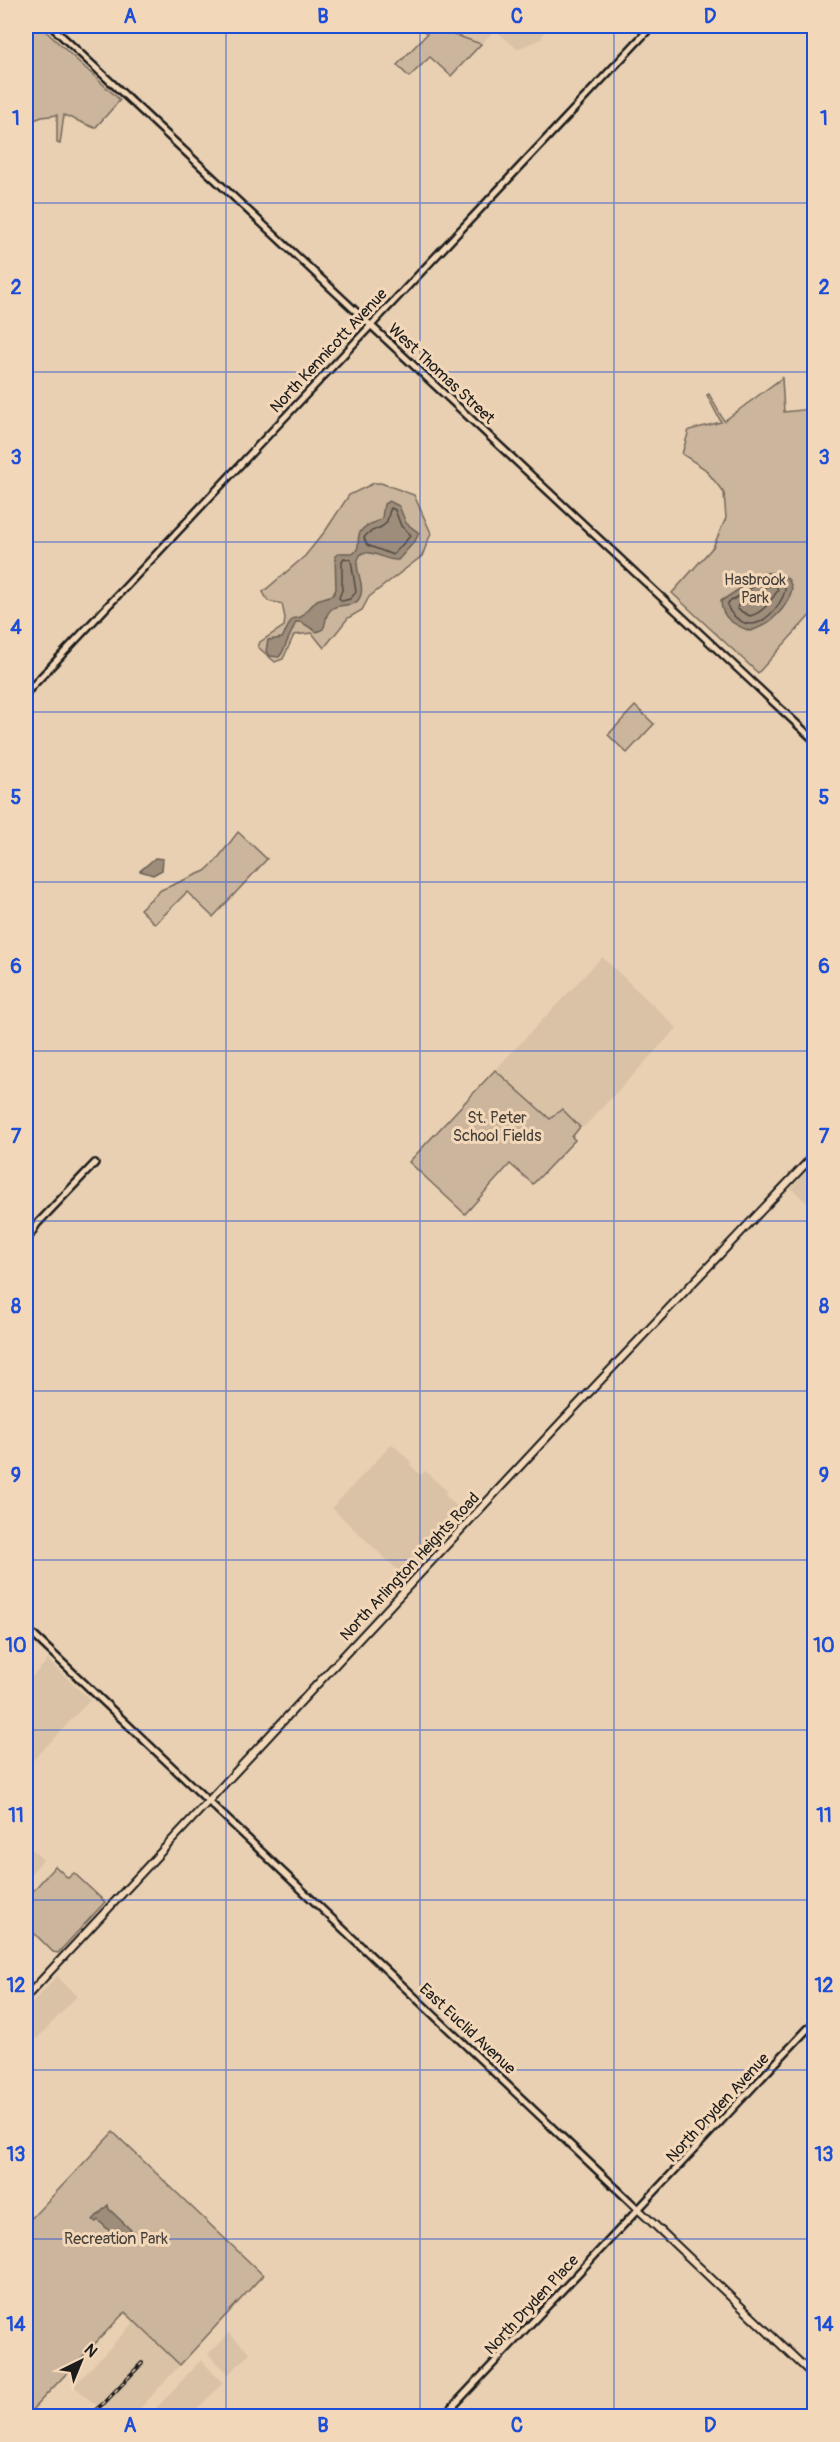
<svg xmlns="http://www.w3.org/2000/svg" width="840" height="2442" font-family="Pangolin,sans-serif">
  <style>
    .built { fill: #d9c2a6 }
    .green { fill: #cbb59c; stroke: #74685c; stroke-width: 1.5 }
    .water { fill: #9e8d7a; stroke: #6a6054; stroke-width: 1.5 }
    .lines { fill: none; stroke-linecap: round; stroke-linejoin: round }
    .shore { stroke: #504942; stroke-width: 1.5 }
    .tertiary-casing { stroke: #1c1c1c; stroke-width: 10 }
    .secondary-casing { stroke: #1c1c1c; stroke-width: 10 }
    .tertiary { stroke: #f2d7b8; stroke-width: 5 }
    .secondary { stroke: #f2d7b8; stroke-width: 6 }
    .rail-casing { stroke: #1c1c1c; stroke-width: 4 }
    .rail { stroke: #f2d7b8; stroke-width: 1.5; stroke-dasharray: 4.5; stroke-linecap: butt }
    .grid { fill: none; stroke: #1d4ed8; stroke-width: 1.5; stroke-opacity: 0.55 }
    .labels { text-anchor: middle; stroke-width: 6; stroke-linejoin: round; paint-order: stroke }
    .street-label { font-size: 16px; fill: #1c1c1c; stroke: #f2d7b8 }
    .park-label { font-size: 16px; fill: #48423c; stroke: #f2d7b8 }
    .neatline { fill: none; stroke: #1d4ed8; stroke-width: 2 }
    .grid-label { font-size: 20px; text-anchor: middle; font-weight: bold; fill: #1d4ed8 }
  </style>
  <rect width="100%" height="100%" fill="#e9d0b2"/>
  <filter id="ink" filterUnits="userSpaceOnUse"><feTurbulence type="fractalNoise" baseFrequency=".0167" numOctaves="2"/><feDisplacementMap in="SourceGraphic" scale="12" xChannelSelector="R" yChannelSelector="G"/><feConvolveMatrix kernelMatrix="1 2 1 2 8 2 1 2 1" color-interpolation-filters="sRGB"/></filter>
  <g filter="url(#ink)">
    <g class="built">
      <polygon points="442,26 547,26 541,39 517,49 495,30 481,44 447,32 440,28"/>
      <polygon points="602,957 677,1028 583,1128 562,1110 550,1119 495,1070"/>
      <polygon points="814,1163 814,1209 791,1188"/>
      <polygon points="392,1444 412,1463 410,1465 421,1475 425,1471 447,1491 444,1494 467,1516 407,1579 332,1508"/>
      <polygon points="48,1660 90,1700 26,1768 26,1683"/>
      <polygon points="26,1843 43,1860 26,1879"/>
      <polygon points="57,1976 77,1996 37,2039 26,2028 26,2010"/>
      <polygon points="135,2321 180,2365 133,2416 108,2416 74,2386"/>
      <polygon points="229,2333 250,2353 229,2374 208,2354"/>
      <polygon points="201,2360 223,2383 190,2416 149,2416"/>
    </g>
    <g class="green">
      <polygon points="26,26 40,26 120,100 95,128 64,115 60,144 57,143 57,115 42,117 26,123"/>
      <polygon points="418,26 442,26 441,28 447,32 481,44 451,76 430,57 409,77 397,65 427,34"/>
      <polygon points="782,378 784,412 811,409 814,430 814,611 758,673 672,593 713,547 726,518 724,493 705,469 682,454 689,430 721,422 707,395 709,394 724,421"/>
      <polygon points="374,483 381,483 414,495 431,533 422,556 369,597 362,610 348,618 324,648 312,633 294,635 283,659 275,662 258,647 260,642 284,626 285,618 282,604 268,601 263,592 305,556 326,530 349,495"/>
      <polygon points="635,706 654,724 627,753 608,735"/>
      <polygon points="238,832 267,859 213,917 187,892 155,924 140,909 161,890 205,871 215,862"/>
      <polygon points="495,1070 550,1119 562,1109 580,1127 572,1137 575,1140 533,1184 510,1164 465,1214 409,1162"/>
      <polygon points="55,1866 68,1878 74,1873 105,1902 58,1953 53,1952 26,1925 26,1899"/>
      <polygon points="113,2132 263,2275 180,2365 125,2312 26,2416 26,2273 28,2270 26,2268 26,2224"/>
    </g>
    <g class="water">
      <path d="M 389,501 L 399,506 L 406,523 L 419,533 L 415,541 L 398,560 C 385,561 374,550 362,553 C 350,566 365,580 361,594 C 357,610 342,602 333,608 C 324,614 327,622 323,629 L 317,632 L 301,622 L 296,622 L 282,653 L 279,657 L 270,656 L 266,651 L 268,640 L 282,638 L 292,619 L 301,617 L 317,600 L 333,595 L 336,589 L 335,556 L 339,553 L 354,553 C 362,546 355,539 361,531 C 366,523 376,524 382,518 L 384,504 Z"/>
      <path d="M 764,573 C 778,572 789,573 792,589 C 787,609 770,625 750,631 C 735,625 721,619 721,601 Z"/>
      <polygon points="155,858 163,859 162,870 153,875 140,871"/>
      <polygon points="108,2205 109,2209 133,2232 122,2243 98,2220 96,2222 93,2220"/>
    </g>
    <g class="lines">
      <g class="shore">
        <path d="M 391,508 L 395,510 L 401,526 L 411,535 L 393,555 L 367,545 L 364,538 C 370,528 380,531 386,523 C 389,518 388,513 391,508 Z"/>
        <polygon points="344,558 351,560 356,592 350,599 342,601 339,598 342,590 342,561"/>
        <path d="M 765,579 L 779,579 L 785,584 C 788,598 766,625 750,624 C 744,624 737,619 733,615 C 729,611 727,608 728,603 Z"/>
        <path d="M 767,586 L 776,586 L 778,590 C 770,602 764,612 750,616 L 737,609 L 738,605 Z"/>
      </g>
      <g class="tertiary-casing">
        <g id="tertiary">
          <polyline points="51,26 814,740"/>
          <polyline points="26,693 652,26"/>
          <polyline points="26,1242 37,1224 95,1163"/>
          <polyline points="26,1628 639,2210"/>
          <polyline points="444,2416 814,2022"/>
        </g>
      </g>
      <g class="secondary-casing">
        <g id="secondary">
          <polyline points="26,1997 563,1420 814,1155"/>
          <polyline points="639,2210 814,2376"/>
        </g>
      </g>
      <use href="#tertiary" class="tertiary"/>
      <use href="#secondary" class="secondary"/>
      <g class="rail-casing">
        <polyline id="rail" points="88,2416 104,2403 142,2363"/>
      </g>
      <use href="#rail" class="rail"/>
    </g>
  </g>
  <path class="grid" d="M 226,26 L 226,2416M 420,26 L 420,2416M 614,26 L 614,2416M 26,203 L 814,203M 26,372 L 814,372M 26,542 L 814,542M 26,712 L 814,712M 26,882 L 814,882M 26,1051 L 814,1051M 26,1221 L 814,1221M 26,1391 L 814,1391M 26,1560 L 814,1560M 26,1730 L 814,1730M 26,1900 L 814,1900M 26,2070 L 814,2070M 26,2239 L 814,2239"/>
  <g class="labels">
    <g class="street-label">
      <text transform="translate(328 350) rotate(-47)" y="6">North Kennicott Avenue</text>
      <text transform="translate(442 373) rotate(43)" y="6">West Thomas Street</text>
      <text transform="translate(409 1566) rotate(-47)" y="6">North Arlington Heights Road</text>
      <text transform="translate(468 2028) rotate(43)" y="6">East Euclid Avenue</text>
      <text transform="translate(717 2107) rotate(-47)" y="6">North Dryden Avenue</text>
      <text transform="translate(531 2304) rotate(-47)" y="6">North Dryden Place</text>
    </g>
    <g class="park-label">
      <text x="755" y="585">Hasbrook<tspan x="755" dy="18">Park</tspan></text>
      <text x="497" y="1123">St. Peter<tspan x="497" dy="18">School Fields</tspan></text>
      <text x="116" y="2244">Recreation Park</text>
    </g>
  </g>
  <rect width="840" height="2442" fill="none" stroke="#f2d7b8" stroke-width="66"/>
  <g transform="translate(81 2361) rotate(43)" stroke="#f2d7b8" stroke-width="4.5" paint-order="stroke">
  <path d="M0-4.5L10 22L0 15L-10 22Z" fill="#1c1c1c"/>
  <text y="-9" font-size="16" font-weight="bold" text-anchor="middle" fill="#1c1c1c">N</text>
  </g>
  <rect x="33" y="33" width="774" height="2376" class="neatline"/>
  <g class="grid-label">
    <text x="130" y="23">A</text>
    <text x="323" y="23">B</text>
    <text x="517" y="23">C</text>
    <text x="710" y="23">D</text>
    <text x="16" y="125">1</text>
    <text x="824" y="125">1</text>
    <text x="16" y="294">2</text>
    <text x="824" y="294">2</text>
    <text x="16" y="464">3</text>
    <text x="824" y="464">3</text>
    <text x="16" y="634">4</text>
    <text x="824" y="634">4</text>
    <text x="16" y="804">5</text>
    <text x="824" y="804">5</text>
    <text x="16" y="973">6</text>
    <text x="824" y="973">6</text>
    <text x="16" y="1143">7</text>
    <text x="824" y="1143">7</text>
    <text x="16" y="1313">8</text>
    <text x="824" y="1313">8</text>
    <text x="16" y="1482">9</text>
    <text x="824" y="1482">9</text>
    <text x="16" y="1652">10</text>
    <text x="824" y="1652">10</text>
    <text x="16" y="1822">11</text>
    <text x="824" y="1822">11</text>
    <text x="16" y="1992">12</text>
    <text x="824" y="1992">12</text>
    <text x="16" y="2161">13</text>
    <text x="824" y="2161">13</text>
    <text x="16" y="2331">14</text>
    <text x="824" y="2331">14</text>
    <text x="130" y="2432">A</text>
    <text x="323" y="2432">B</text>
    <text x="517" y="2432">C</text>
    <text x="710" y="2432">D</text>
  </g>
</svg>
